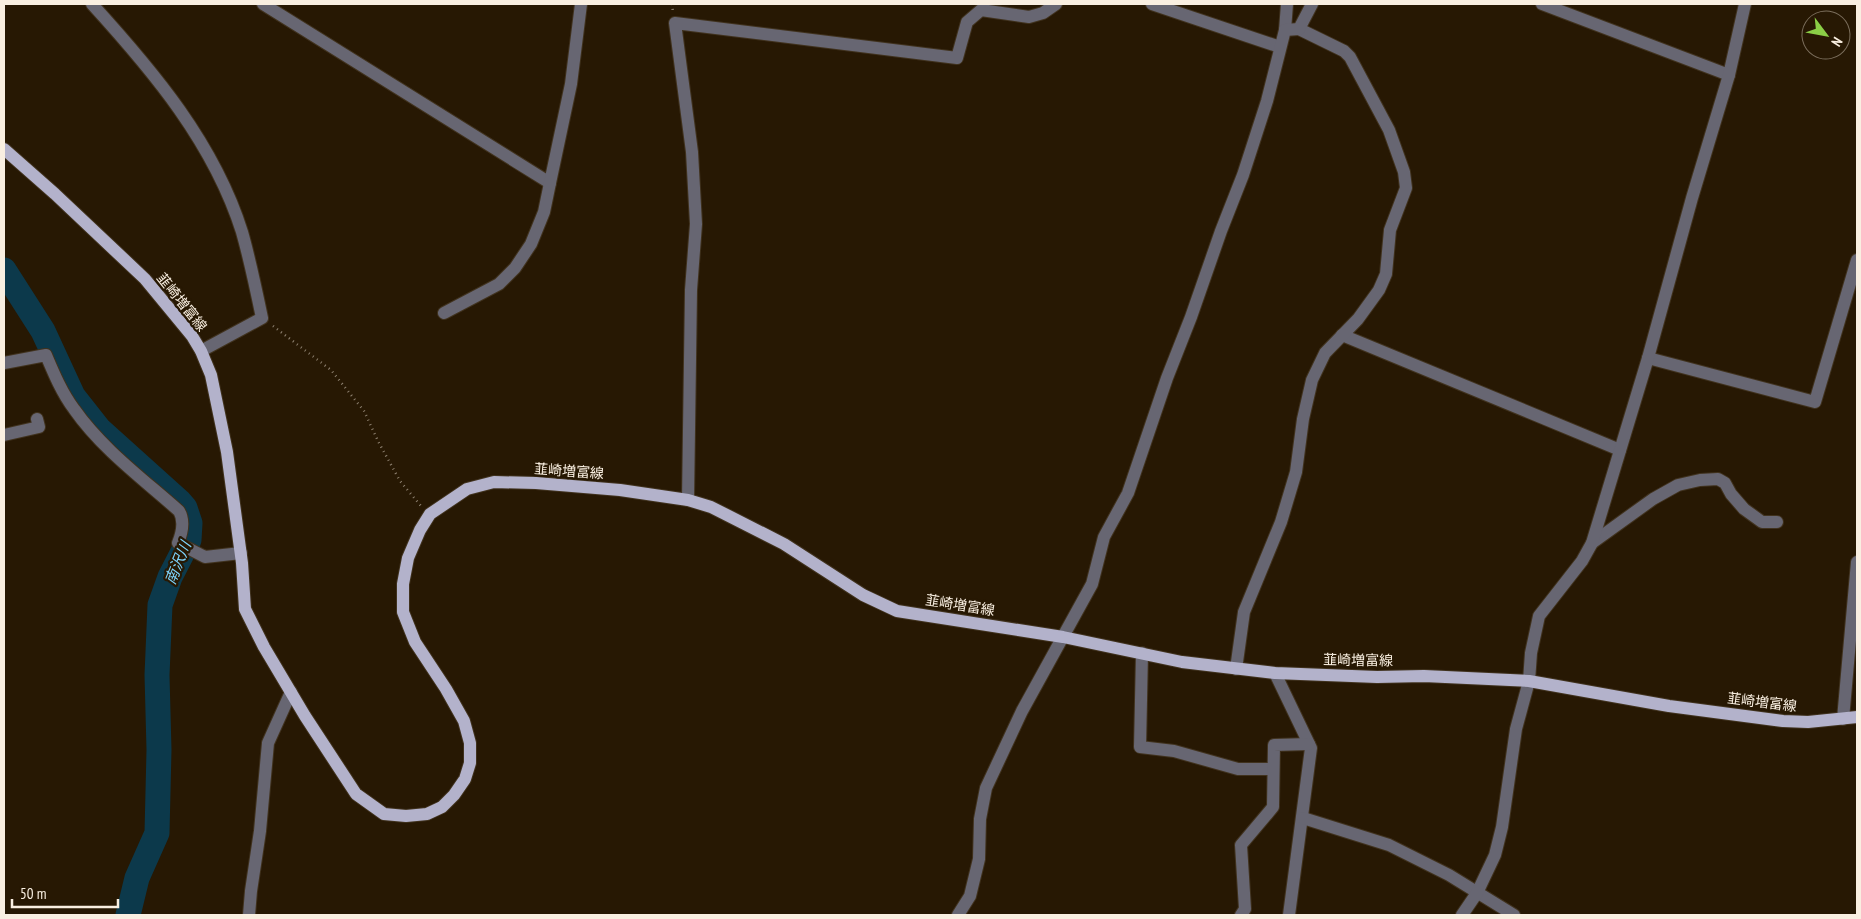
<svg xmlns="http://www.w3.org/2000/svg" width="1861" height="919" font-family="'PT Sans Narrow','Noto Sans JP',sans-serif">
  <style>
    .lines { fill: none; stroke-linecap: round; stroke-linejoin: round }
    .river { stroke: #0c394b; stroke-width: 25 }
    .street-casing { stroke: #40321e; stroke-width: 14 }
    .primary-casing { stroke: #40321e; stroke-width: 14 }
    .path { stroke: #8e8170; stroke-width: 2.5; stroke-dasharray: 1 4; stroke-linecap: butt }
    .street { stroke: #676672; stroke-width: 12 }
    .primary { stroke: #b3b2cb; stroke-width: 12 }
    .labels { text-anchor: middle; stroke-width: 4.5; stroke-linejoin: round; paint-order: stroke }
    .street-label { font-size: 14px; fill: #f9efe1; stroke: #271803 }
    .water-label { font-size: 15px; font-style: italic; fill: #7ed4fd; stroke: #271803 }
  </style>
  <rect width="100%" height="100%" fill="#271803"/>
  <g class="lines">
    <polyline class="river" points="4,270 43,331 73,396 99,429 179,501 185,508 190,523 189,540 170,577 160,605 157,675 159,750 157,833 137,878 128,915"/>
    <g class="street-casing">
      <g id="street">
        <path d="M 92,4 C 153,71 214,143 242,232 C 250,260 256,289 262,318 L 201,351"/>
        <polyline points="263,4 550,183"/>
        <polyline points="1152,4 1280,47"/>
        <polyline points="1542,4 1729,75"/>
        <polyline points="1285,30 1287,4"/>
        <polyline points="444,313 499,284 515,268 531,244 544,212 550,183 571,84 581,4"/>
        <polyline points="1342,335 1620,450"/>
        <polyline points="1648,358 1815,402 1857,260"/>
        <path d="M 4,363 L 46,355 C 54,374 62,393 74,409 C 102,449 143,479 179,511 C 185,521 182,533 178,543 L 205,557 L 241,553"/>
        <polyline points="4,435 39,427 37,419"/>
        <polyline points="688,500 691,290 696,224 692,152 675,23 957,58 967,22 981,10 1029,17 1043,13 1056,4"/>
        <polyline points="1592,543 1653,499 1678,485 1700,480 1718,479 1725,483 1731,494 1744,509 1762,522 1777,522"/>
        <polyline points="1142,653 1140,747 1174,751 1238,769 1273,769"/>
        <polyline points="1236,669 1244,612 1281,522 1296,472 1303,419 1312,380 1325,353 1358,319 1379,290 1386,274 1390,230 1406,188 1404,172 1389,130 1350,57 1344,51 1299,29"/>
        <polyline points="1275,673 1311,748 1289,915"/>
        <polyline points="1843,719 1857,562"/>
        <polyline points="1303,818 1389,845 1449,875 1514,915"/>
        <polyline points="249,915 251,891 260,831 268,743 291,692"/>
        <polyline points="958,915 970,896 979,859 980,819 986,788 1022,711 1092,584 1104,537 1128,493 1167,378 1191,317 1221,231 1243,175 1267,101 1285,30 1299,29 1312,4"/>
        <polyline points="1241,915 1245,909 1241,845 1273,807 1274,745 1309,744"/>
        <polyline points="1462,915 1477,893 1495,855 1502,827 1516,729 1529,681 1531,653 1539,616 1582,561 1592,543 1648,358 1692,198 1729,75 1745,4"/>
      </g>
    </g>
    <g class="primary-casing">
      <polyline id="primary" points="4,149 55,194 145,279 192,336 201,351 211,375 227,452 242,563 245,609 264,647 305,716 356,794 384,814 406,816 427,814 442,807 454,795 465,779 470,763 470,743 464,721 446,689 415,642 403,612 403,584 408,558 420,530 430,514 467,489 494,482 536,483 620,490 688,500 711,507 784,544 863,595 897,611 1063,637 1182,662 1275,673 1377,677 1424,676 1529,681 1669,706 1783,721 1808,722 1857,717"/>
    </g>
    <g class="path">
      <polyline points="672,4 673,12"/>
      <polyline points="273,326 331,370 364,411 379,443 400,481 421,506"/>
    </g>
    <use href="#street" class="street"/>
    <use href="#primary" class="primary"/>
  </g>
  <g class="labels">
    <g class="street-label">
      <text transform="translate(182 302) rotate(51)" y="5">韮崎増富線</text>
      <text transform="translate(569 471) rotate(4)" y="5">韮崎増富線</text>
      <text transform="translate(960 605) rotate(9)" y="5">韮崎増富線</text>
      <text transform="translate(1358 660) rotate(1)" y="5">韮崎増富線</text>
      <text transform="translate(1762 702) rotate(7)" y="5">韮崎増富線</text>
    </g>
    <g class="water-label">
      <text transform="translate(178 563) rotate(-68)" y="5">南沢川</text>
    </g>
  </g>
  <rect width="1861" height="919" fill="none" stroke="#f9efe1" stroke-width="10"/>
  <g transform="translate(1826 35) rotate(122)"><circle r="24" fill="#271803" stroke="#7b6e5c"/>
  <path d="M0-4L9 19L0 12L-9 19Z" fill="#8bce46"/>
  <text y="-8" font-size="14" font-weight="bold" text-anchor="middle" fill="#f9efe1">N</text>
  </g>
  <path d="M12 899v8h106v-8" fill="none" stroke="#f9efe1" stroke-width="2.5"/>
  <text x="20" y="899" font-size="15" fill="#f9efe1" stroke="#271803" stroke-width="4" paint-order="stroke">50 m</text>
</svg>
